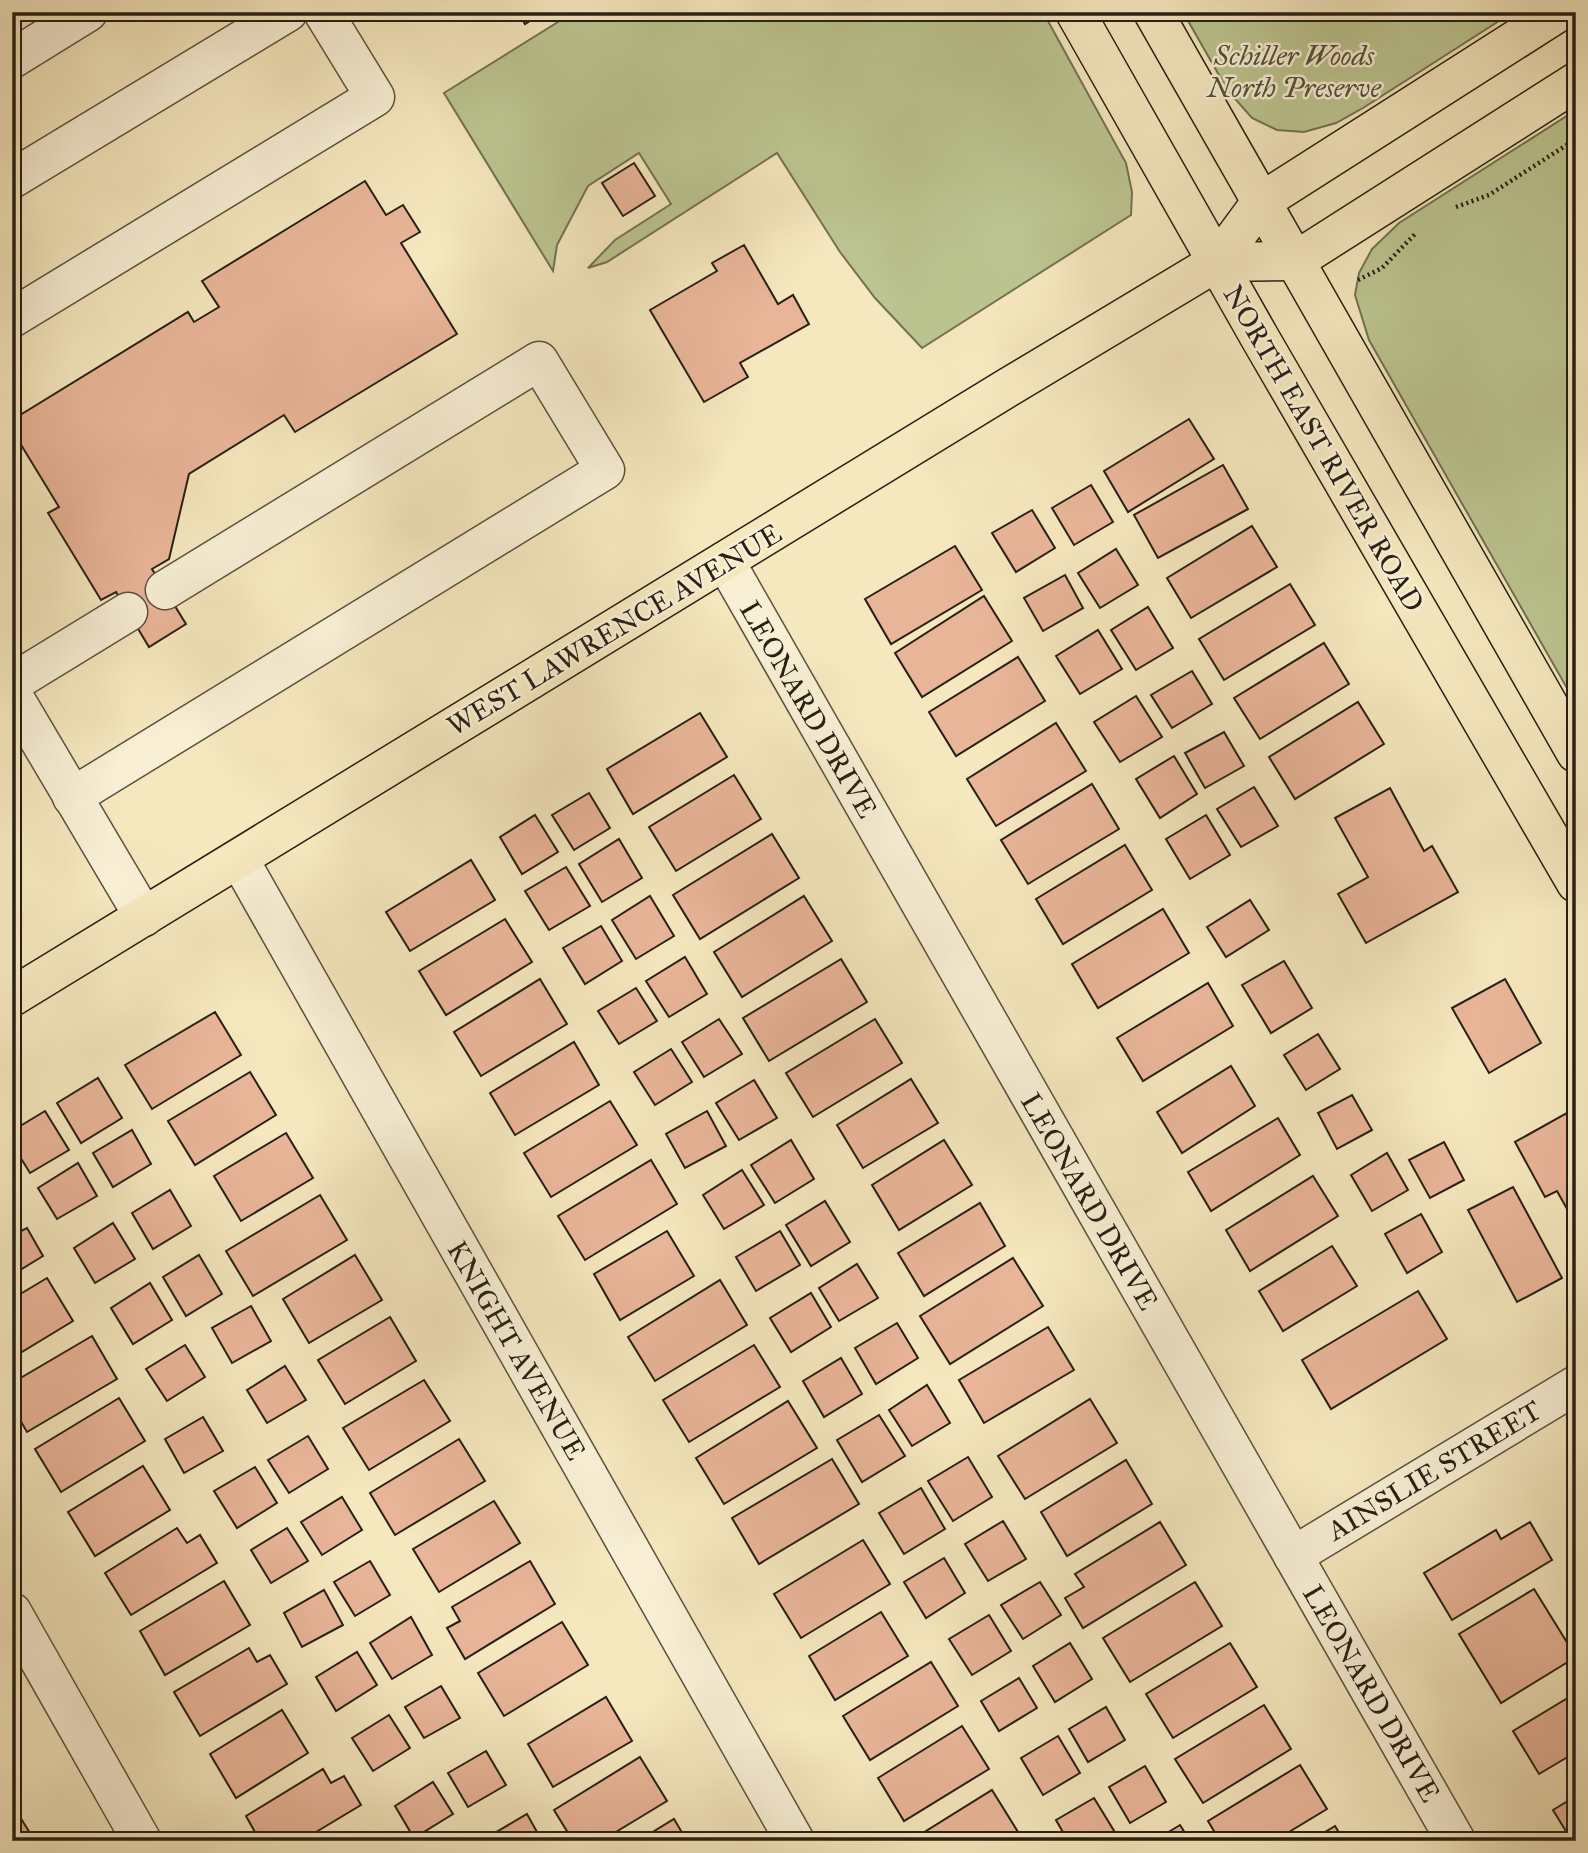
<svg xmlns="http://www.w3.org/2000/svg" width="1588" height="1853" font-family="'IM FELL Great Primer',serif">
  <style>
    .green { fill: #bcc591; stroke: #727252; stroke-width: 2 }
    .building { fill: #e9b599; stroke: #271f14; stroke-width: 2 }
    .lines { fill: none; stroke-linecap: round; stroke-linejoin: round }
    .minor-casing { stroke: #5a513e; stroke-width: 41 }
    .major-casing { stroke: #271f14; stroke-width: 41 }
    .path { stroke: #271f14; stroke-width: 4.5; stroke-dasharray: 2 3.5; stroke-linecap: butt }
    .minor { stroke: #f8efd5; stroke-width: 38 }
    .major { stroke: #f5e7be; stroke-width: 38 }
    .labels { text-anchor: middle; stroke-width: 5; stroke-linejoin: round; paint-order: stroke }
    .park-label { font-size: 28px; font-style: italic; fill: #54513a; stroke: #f8efd5 }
    .street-label { font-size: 28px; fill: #271f14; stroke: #f8efd5 }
  </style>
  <rect width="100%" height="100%" fill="#f5e7be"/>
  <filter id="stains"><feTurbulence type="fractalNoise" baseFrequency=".00286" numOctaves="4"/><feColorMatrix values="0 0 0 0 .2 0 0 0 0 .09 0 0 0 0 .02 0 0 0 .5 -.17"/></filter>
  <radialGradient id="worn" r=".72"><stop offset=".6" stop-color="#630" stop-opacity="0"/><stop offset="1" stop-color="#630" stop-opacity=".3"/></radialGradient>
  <g class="green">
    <polygon points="574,12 1043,12 1126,163 1132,192 1131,215 922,348 875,298 840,252 777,153 607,262 588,268 615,240 671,204 639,153 588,186 557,245 553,271 444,93"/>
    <polygon points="1183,12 1513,12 1363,108 1336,123 1304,132 1277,130 1252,118 1228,91"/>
    <polygon points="1576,110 1576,704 1369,340 1355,295 1359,273 1372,249 1399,223"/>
  </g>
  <g class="building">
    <polygon points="518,12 540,12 541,14 525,24"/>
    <polygon points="634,163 655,196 623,216 602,183"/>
    <polygon points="365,181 386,215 403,205 420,232 401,243 457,334 295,432 284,415 189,474 169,559 152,569 186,624 149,647 116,592 101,600 48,513 59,507 12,430 12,420 188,312 194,322 219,307 202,281"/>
    <polygon points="744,245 778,304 793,295 809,324 740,363 748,377 704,402 650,310 717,271 712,263"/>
    <polygon points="1189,419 1214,459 1128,512 1104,471"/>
    <polygon points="1223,465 1248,509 1158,558 1134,515"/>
    <polygon points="1091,485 1113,522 1074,545 1052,508"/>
    <polygon points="1032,510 1055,548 1016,572 992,533"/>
    <polygon points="1252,526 1277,567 1191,618 1167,578"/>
    <polygon points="955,546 982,590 891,644 865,599"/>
    <polygon points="1116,549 1138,585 1100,608 1078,573"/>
    <polygon points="1065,575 1083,608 1043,631 1024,598"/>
    <polygon points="1290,584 1315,625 1224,680 1199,639"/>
    <polygon points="984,596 1012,641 922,697 895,653"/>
    <polygon points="1148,607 1173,648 1136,670 1111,630"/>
    <polygon points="1098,630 1122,669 1080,694 1056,656"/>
    <polygon points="1324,643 1349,684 1260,739 1234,698"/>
    <polygon points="1018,657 1045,701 956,756 929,712"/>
    <polygon points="1192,671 1212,704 1172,728 1151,695"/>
    <polygon points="1136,696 1162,737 1120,762 1094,722"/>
    <polygon points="1358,702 1384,744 1295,799 1269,757"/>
    <polygon points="700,713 727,757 633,814 607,769"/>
    <polygon points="1056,723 1086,771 996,826 967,779"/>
    <polygon points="1224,732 1244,766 1205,788 1185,753"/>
    <polygon points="1174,756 1197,794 1160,818 1136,779"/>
    <polygon points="734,775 761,819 676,871 649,827"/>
    <polygon points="1092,784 1119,829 1028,884 1001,840"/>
    <polygon points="1254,787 1278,826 1241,847 1217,809"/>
    <polygon points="1390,788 1424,851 1432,846 1458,892 1366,943 1338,894 1368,877 1335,818"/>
    <polygon points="589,793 610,828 574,850 552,815"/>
    <polygon points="535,815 558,852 522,874 500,837"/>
    <polygon points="1206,815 1230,855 1190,879 1166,839"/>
    <polygon points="772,834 799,878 700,939 673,895"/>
    <polygon points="619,839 642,878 602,902 579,864"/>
    <polygon points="1125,845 1152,890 1063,944 1036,899"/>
    <polygon points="471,860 495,900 410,951 386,912"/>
    <polygon points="566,867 590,906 549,930 525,891"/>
    <polygon points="12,875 19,885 12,889"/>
    <polygon points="650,896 674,936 636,959 612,920"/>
    <polygon points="804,896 832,941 742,997 714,952"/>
    <polygon points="1250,900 1269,930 1226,957 1207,927"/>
    <polygon points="1163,909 1189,953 1098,1008 1072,964"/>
    <polygon points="505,919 532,962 446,1015 419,971"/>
    <polygon points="601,926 622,961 585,984 563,948"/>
    <polygon points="685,957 707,994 669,1017 646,981"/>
    <polygon points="841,959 867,1002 769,1061 743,1018"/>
    <polygon points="1284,961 1312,1008 1271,1033 1242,985"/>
    <polygon points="540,979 567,1024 481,1076 454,1032"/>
    <polygon points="1505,979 1541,1043 1489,1073 1452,1008"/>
    <polygon points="1208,983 1233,1026 1143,1081 1117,1038"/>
    <polygon points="636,988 657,1021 619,1044 598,1011"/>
    <polygon points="215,1012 241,1055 152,1109 125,1065"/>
    <polygon points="719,1019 742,1054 704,1077 682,1042"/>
    <polygon points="875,1019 902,1063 813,1117 786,1073"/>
    <polygon points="1318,1034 1340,1069 1306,1090 1284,1055"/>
    <polygon points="574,1042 599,1085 515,1135 490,1093"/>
    <polygon points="671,1049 692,1082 655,1105 634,1072"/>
    <polygon points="1231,1066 1255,1106 1182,1153 1157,1112"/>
    <polygon points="250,1072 276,1115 195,1165 168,1121"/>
    <polygon points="98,1078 122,1118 81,1143 57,1103"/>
    <polygon points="911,1079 938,1123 863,1168 837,1125"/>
    <polygon points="754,1080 777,1118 739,1140 716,1103"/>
    <polygon points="1352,1095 1372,1130 1337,1149 1318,1113"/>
    <polygon points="610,1101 637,1145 551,1197 524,1153"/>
    <polygon points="1576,1108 1576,1225 1557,1191 1545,1197 1515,1142"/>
    <polygon points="45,1111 69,1150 30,1173 12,1144 12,1131"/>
    <polygon points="707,1111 726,1146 685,1168 666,1134"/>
    <polygon points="1278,1118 1300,1155 1211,1211 1188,1172"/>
    <polygon points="132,1130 151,1164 113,1187 93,1153"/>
    <polygon points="286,1133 313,1178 241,1221 214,1176"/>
    <polygon points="791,1140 814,1179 775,1203 751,1165"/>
    <polygon points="944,1140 972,1185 899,1230 872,1185"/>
    <polygon points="1444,1142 1464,1180 1430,1198 1409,1160"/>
    <polygon points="1387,1153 1408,1190 1372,1211 1351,1175"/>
    <polygon points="651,1160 677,1204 585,1260 558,1216"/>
    <polygon points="78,1163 97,1196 57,1219 38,1188"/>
    <polygon points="742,1170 764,1205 724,1229 703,1195"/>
    <polygon points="1313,1176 1338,1216 1250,1271 1226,1230"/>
    <polygon points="1513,1187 1562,1278 1517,1302 1468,1210"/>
    <polygon points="170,1190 191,1226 153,1249 132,1213"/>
    <polygon points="320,1195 347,1240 253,1296 226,1251"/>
    <polygon points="825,1201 850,1242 811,1266 786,1225"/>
    <polygon points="980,1203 1005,1246 924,1296 898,1253"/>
    <polygon points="1421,1214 1442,1252 1407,1273 1385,1234"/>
    <polygon points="113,1223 135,1259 95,1283 74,1248"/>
    <polygon points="27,1228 43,1256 12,1275 12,1230 15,1234"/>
    <polygon points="667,1231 694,1276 620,1320 594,1274"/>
    <polygon points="780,1231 800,1265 756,1291 736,1257"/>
    <polygon points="1332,1246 1357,1286 1283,1331 1259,1291"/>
    <polygon points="199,1255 222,1294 186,1316 163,1277"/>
    <polygon points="355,1255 382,1300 309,1343 283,1299"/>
    <polygon points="1013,1258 1043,1306 950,1364 920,1316"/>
    <polygon points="857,1264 878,1298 839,1321 819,1288"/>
    <polygon points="47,1278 73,1321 12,1358 12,1299"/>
    <polygon points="720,1280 747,1325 655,1381 628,1337"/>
    <polygon points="150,1283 172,1320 133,1344 111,1308"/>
    <polygon points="1418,1291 1447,1339 1331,1409 1302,1360"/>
    <polygon points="811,1293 831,1327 791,1352 770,1318"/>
    <polygon points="251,1306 271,1341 232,1363 212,1328"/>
    <polygon points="390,1317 416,1361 345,1404 318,1360"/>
    <polygon points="897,1323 918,1358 876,1384 855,1348"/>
    <polygon points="1048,1327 1074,1370 984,1423 959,1380"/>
    <polygon points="92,1336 117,1379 27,1432 12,1406 12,1383"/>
    <polygon points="185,1345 205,1377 167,1401 146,1369"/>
    <polygon points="754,1345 780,1387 689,1442 663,1400"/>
    <polygon points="841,1358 862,1394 824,1417 803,1381"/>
    <polygon points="285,1366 306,1400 267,1423 247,1390"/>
    <polygon points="424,1380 450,1421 369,1470 343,1428"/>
    <polygon points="927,1385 950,1423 912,1446 889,1410"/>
    <polygon points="119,1398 145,1441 61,1492 35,1449"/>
    <polygon points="1090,1399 1117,1443 1025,1499 998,1456"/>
    <polygon points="788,1401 817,1448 724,1504 696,1458"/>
    <polygon points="879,1415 905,1456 862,1482 837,1440"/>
    <polygon points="203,1417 223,1451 184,1473 165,1439"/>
    <polygon points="308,1436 328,1469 289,1493 268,1460"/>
    <polygon points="459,1439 485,1481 395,1535 370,1493"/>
    <polygon points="968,1457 992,1497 953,1521 928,1481"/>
    <polygon points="832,1459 859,1504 759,1564 732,1518"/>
    <polygon points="1126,1460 1152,1504 1067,1556 1041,1512"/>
    <polygon points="143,1466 170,1510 95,1556 68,1512"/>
    <polygon points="255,1467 277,1503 237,1528 214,1491"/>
    <polygon points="921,1488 945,1529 904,1554 879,1513"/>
    <polygon points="342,1497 362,1530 322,1555 301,1522"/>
    <polygon points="494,1501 520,1543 439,1592 413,1549"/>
    <polygon points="1003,1521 1026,1559 988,1581 965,1544"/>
    <polygon points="1160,1522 1186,1565 1083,1628 1065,1598 1084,1587 1075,1574"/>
    <polygon points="1530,1522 1552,1560 1452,1620 1424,1573 1496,1530 1501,1539"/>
    <polygon points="177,1528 187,1543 200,1535 217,1563 131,1615 105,1573"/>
    <polygon points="287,1528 308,1561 271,1583 251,1550"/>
    <polygon points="863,1540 890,1584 801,1638 774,1594"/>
    <polygon points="944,1558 965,1593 926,1618 904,1582"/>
    <polygon points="370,1561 390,1595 355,1616 334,1582"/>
    <polygon points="530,1561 555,1604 465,1659 447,1628 460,1621 452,1607"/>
    <polygon points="224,1581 250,1625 165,1675 140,1631"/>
    <polygon points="1040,1582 1061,1615 1023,1639 1001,1605"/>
    <polygon points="1195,1582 1222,1626 1130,1682 1103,1638"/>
    <polygon points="1534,1589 1576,1657 1501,1703 1459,1634"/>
    <polygon points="324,1590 343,1625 302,1647 284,1613"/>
    <polygon points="881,1612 908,1656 835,1700 809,1656"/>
    <polygon points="989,1615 1011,1651 972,1675 949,1639"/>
    <polygon points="411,1617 432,1655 392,1679 370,1643"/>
    <polygon points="562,1622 588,1665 504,1716 478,1673"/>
    <polygon points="1070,1643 1092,1679 1055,1702 1033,1666"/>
    <polygon points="1230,1643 1257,1687 1173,1738 1146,1694"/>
    <polygon points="249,1648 257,1662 270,1655 287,1684 200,1736 174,1692"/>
    <polygon points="357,1652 377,1685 336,1711 316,1677"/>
    <polygon points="931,1662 958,1706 870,1760 843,1716"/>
    <polygon points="1019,1678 1037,1708 999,1731 981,1701"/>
    <polygon points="441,1686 460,1718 424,1738 405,1707"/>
    <polygon points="1576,1693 1576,1752 1539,1774 1513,1731"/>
    <polygon points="606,1697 632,1741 553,1787 528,1744"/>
    <polygon points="1264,1705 1291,1749 1203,1803 1175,1759"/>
    <polygon points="1106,1707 1125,1740 1088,1762 1069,1729"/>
    <polygon points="282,1710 308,1753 236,1798 210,1754"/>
    <polygon points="389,1715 410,1748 373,1771 352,1738"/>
    <polygon points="962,1726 989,1769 904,1821 878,1778"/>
    <polygon points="1058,1736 1080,1773 1043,1795 1021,1758"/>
    <polygon points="486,1751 506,1785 468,1807 448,1773"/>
    <polygon points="640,1757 667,1801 601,1841 573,1841 554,1810"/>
    <polygon points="1300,1765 1327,1809 1274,1841 1220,1841 1208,1821"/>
    <polygon points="1145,1766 1166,1802 1130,1823 1109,1787"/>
    <polygon points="323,1769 331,1783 344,1776 361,1805 301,1841 260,1841 246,1816"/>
    <polygon points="433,1782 453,1814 414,1838 395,1806"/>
    <polygon points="992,1790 1018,1832 1005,1841 910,1841"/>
    <polygon points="1576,1796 1576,1841 1572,1841 1553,1810"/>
    <polygon points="1094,1798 1116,1834 1104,1841 1068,1841 1056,1820"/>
    <polygon points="12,1804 33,1838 28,1841 12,1841"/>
    <polygon points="527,1814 542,1841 490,1841 488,1837"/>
    <polygon points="674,1819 687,1841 638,1841"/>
    <polygon points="1180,1825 1190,1841 1154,1841"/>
    <polygon points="1335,1826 1344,1841 1310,1841"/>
  </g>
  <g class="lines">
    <g class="minor-casing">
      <g id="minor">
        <polyline points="12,59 88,12"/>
        <polyline points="12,179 288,12"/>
        <polyline points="12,318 375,97 323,12"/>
        <polyline points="725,561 1456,1841"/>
        <polyline points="12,683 128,612"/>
        <polyline points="12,694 144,917"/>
        <polyline points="72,797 605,470 539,361 165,590"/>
        <polyline points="239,859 795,1841"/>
        <polyline points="1293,1556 1576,1385"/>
        <polyline points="12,1612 142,1841"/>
      </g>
    </g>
    <g class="major-casing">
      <g id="major">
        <polyline points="1075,12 1260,338 1576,883"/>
        <polyline points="1153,12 1576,753"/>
        <polyline points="1217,262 1295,261 1576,82"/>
        <polyline points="12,997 1007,388 1217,262 1261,202 1559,12"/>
      </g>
    </g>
    <g class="path">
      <polyline points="1456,207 1489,195 1576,139"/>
      <polyline points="1358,280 1382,268 1417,232"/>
    </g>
    <use href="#minor" class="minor"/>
    <use href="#major" class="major"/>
  </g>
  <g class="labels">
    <g class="park-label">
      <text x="1294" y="65">Schiller Woods<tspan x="1294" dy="32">North Preserve</tspan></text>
    </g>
    <g class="street-label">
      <text transform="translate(1324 448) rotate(60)" y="10">NORTH EAST RIVER ROAD</text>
      <text transform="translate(614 629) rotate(-31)" y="10">WEST LAWRENCE AVENUE</text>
      <text transform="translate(809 709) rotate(60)" y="10">LEONARD DRIVE</text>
      <text transform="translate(1090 1201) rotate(60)" y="10">LEONARD DRIVE</text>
      <text transform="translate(517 1350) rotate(60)" y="10">KNIGHT AVENUE</text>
      <text transform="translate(1434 1470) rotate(-31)" y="10">AINSLIE STREET</text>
      <text transform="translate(1372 1693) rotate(60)" y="10">LEONARD DRIVE</text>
    </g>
  </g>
  <rect width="1588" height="1853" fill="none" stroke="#f5e7be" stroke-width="42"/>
  <rect x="14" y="14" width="1560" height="1825" fill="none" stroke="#271f14" stroke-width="3.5"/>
  <rect x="21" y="21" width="1546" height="1811" fill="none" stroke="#271f14" stroke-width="2"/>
  <rect width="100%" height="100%" filter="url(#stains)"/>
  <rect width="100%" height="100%" fill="url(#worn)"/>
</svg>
